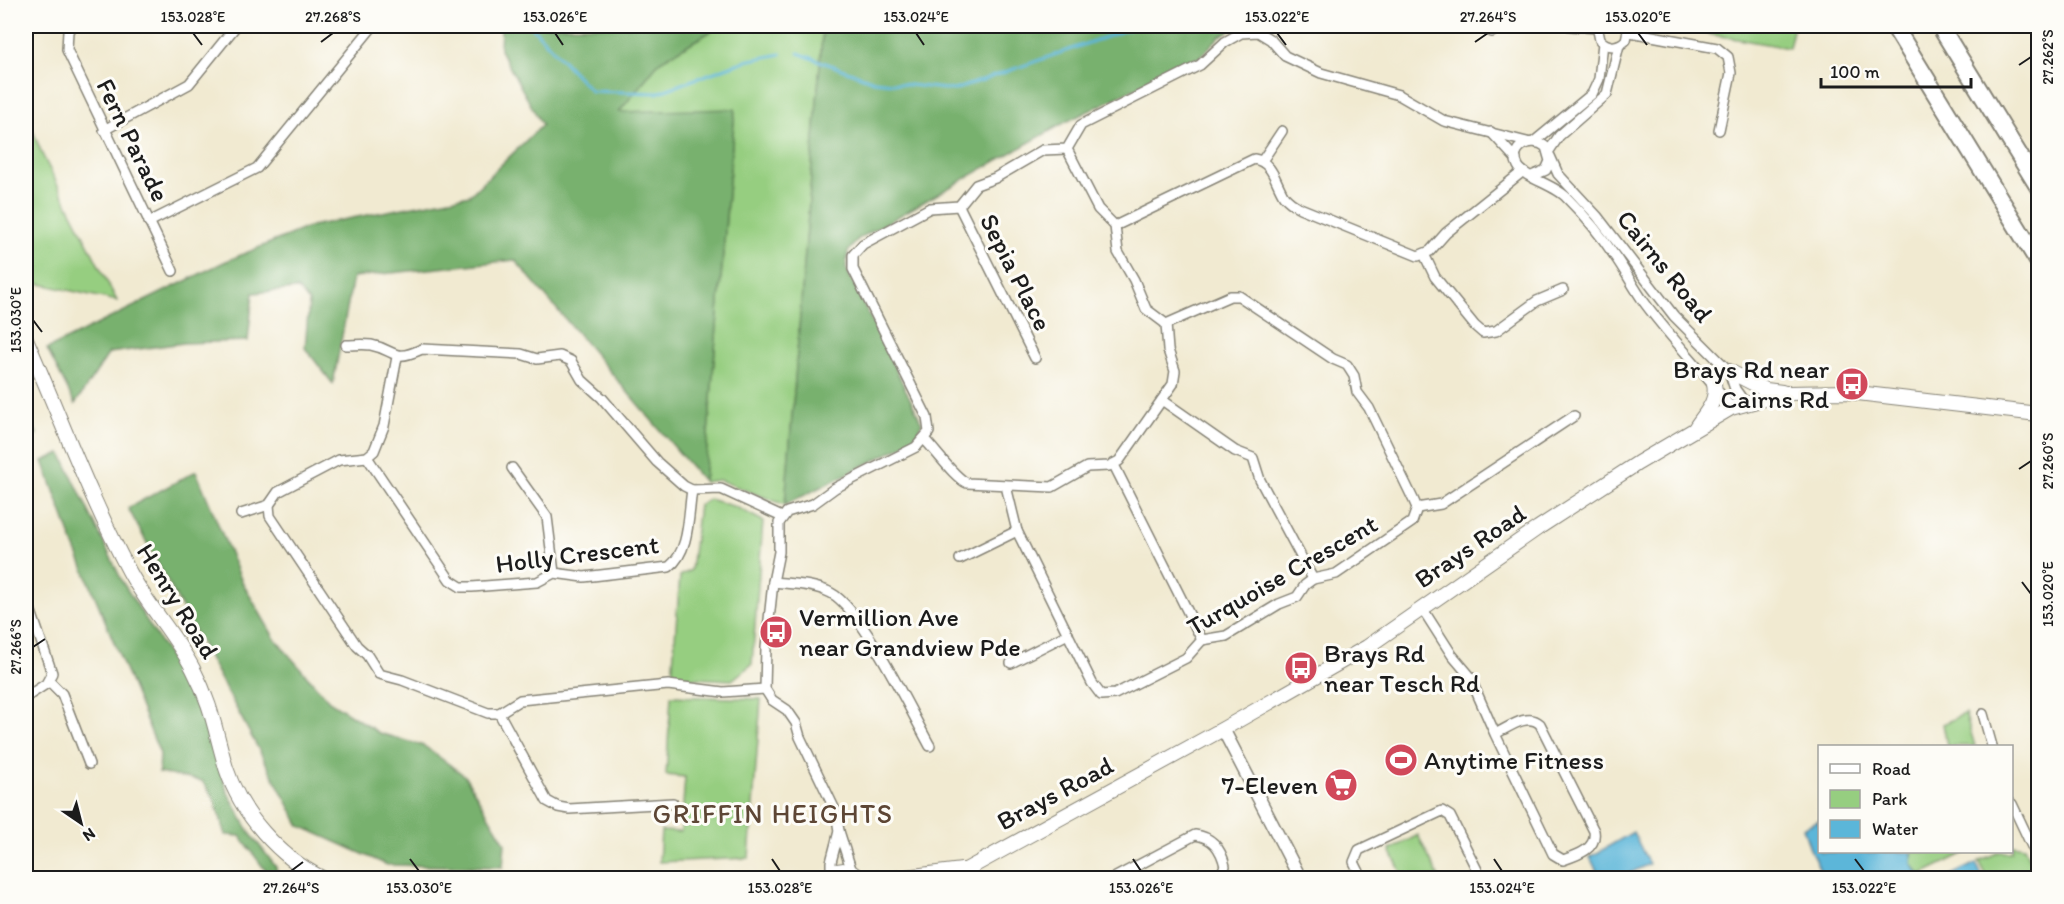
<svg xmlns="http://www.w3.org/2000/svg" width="2064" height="904" font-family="Itim,sans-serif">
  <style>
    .green { fill: #96ce80; stroke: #59754e; stroke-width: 1.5 }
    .forest { fill: #78b16e; stroke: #4a6645; stroke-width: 1.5 }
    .water { fill: #5bb6d9; stroke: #3c697a; stroke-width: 1.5 }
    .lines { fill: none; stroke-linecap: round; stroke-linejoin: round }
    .stream { stroke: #5bb6d9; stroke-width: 3 }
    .minor-casing { stroke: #868376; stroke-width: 12 }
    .tertiary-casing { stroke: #868376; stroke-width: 15 }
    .secondary-casing { stroke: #868376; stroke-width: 16 }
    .motorway-casing { stroke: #868376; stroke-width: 20 }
    .minor { stroke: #fff; stroke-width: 9 }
    .tertiary { stroke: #fff; stroke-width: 12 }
    .secondary { stroke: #fff; stroke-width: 14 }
    .motorway { stroke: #fff; stroke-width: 16 }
    .ticks { fill: none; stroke: #1c1c1c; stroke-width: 2 }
    .labels { text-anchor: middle; stroke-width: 6; stroke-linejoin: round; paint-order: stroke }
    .street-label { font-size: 26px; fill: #1c1c1c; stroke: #fdfcf7 }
    .poi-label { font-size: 26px; fill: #1c1c1c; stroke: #fdfcf7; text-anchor: start }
    .neighbourhood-label { font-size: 27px; letter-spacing: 1.5px; fill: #5d4635; stroke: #fdfcf7 }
    .neatline { fill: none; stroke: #1c1c1c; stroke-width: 2 }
    .ticks-label { font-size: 15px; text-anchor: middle; fill: #1c1c1c }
  </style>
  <rect width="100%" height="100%" fill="#fdfcf7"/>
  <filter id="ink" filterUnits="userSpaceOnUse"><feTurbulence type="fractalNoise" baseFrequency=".0167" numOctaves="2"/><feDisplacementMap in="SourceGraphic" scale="12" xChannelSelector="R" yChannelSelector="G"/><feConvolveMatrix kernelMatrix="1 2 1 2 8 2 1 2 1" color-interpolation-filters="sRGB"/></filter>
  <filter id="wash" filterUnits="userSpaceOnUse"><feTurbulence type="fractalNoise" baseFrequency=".008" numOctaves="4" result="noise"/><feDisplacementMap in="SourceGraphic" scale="24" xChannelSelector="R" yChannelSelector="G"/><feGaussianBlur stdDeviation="1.35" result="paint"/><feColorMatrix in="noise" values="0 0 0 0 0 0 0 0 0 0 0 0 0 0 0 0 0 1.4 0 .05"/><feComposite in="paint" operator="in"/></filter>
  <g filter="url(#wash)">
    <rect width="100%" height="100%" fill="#f1ead1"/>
    <g class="green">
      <polygon points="720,26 823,26 785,505 719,480 704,482 735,110 619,112 660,61"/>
      <polygon points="1662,26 1794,26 1789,48"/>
      <polygon points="26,114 43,156 117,301 26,281"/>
      <polygon points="26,412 37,434 26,439"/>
      <polygon points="709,499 736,507 763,521 752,664 732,680 672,677 680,576 691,570 699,505"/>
      <polygon points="671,696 761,699 749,858 659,862 661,831 681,832 685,777 666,775"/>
      <polygon points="1965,713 1975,746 1947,746 1943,724"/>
      <polygon points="1418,835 1439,878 1404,878 1390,850"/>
      <polygon points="2013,845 2024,847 2033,869 2014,878 1988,878 1979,861 1999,852 2012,852"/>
      <polygon points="1912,852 1967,852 1920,875 1912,864"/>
    </g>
    <g class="forest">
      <polygon points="501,26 720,26 660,61 619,112 735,109 704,482 515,260 353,277 333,384 305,348 309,302 298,289 253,293 248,341 184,343 109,353 75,404 47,349 224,262 311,226 470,195 542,125 500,50"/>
      <polygon points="823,26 1239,26 1220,36 1200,57 1064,123 858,239 848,252 846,268 922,423 913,441 785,505"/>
      <polygon points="61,453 123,583 197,700 210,730 227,791 250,833 276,867 278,878 271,878 240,836 226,835 213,796 202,781 159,773 160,754 73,543 43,461"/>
      <polygon points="196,471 243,584 275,639 329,701 379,733 424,746 465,776 505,843 503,867 387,865 300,826 128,508"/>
    </g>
    <g class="water">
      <polygon points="1819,820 1820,852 1912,852 1912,864 1921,878 1824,878 1810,849 1803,828"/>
      <polygon points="1633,832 1649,864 1620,878 1600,878 1590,857"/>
      <polygon points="1976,863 1983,878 1945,878"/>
    </g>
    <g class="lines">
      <g class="stream">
        <polyline points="531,26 591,91 657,93 745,61 781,54"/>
        <polyline points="798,53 874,81 954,90 1137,26"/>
      </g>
    </g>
  </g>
  <g filter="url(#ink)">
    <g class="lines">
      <g class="minor-casing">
        <g id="minor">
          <polyline points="72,26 68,31 67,50 173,271"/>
          <polyline points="1570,26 1597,28"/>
          <path d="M 1597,26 L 1600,40 C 1608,48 1618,48 1626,40 L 1629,26"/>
          <polyline points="1492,32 1492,26"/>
          <polyline points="1630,32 1717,48 1728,57 1731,73 1719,130"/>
          <polyline points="104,130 189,84 236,26"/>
          <polyline points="1491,132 1516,159"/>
          <polyline points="1535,141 1592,94 1599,79 1603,43"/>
          <polyline points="1549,151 1559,136 1607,94 1619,45"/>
          <polyline points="1550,156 1558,174 1597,216 1674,316 1729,371 1735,389 1745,403"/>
          <polyline points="1262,161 1282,131"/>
          <path d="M 1532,176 L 1546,170 L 1550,161 L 1546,147 C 1532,135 1508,147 1518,166 C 1524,178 1556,185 1567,198 C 1584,215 1601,235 1614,255 C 1625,270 1633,287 1644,302 C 1671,339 1704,371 1731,408"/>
          <polyline points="959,206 1035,358"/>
          <polyline points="149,222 257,168 373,26"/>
          <path d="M 1115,226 L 1254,159 C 1273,162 1275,182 1284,196 C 1288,201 1294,205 1300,208 L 1418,256 L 1430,251 L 1446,233 L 1522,172"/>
          <polyline points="1424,254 1435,277 1475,326 1483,333 1496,331 1537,301 1563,290"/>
          <path d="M 346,345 C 354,345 363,344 371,345 C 397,350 391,363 422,349 L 521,354 L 537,359 L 560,356 L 571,361 L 582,380 L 602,398 L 657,462 L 684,486 L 692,490 L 721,489 L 782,517"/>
          <polyline points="397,357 384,426 374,451 367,457 339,460 278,492 269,505 270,516 357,646 367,655 379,674 402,680 488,713 499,713 520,700 668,685 723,692 765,689"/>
          <polyline points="1162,400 1235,451 1253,458 1260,480 1313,579"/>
          <path d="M 925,440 C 936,451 955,478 967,483 L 1052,487 L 1087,467 L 1109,466 L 1119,461 L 1173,384 L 1175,371 L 1168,350 L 1166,324 L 1146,309 L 1134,280 L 1118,252 L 1115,226 L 1098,209 L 1067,149"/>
          <path d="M 367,457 L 450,580 L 461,587 L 472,587 L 537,582 L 554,573 L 584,577 L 669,567 C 690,551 688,515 692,490"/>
          <polyline points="1114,465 1202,640"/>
          <polyline points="512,468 547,517 554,573"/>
          <polyline points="1006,486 1017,531 1092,683 1101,695 1115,694 1186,658 1202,640 1226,636 1279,604 1297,597 1305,585 1313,579 1336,574 1412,522 1417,508 1414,501 1369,408 1357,392 1354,376 1347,365 1333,359 1239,296 1230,296 1166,324"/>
          <polyline points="1417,508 1441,504 1574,416"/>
          <polyline points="241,514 269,505"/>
          <polyline points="960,559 1017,531"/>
          <path d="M 773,582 C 792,584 814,584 831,593 C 862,609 911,712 930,746"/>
          <polyline points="26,597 52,673 46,684 26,697"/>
          <path d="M 1422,608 L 1452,655 L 1469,675 L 1495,734 C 1508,728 1528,712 1540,724 L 1594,831 C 1597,849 1578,855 1563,860 L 1553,854 L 1495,734"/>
          <polyline points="1011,663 1068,634"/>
          <polyline points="49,681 62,694 89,764"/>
          <polyline points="499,713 547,801 558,807 569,809 673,803"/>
          <polyline points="1983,714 1992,746"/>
          <polyline points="2012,804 2038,859"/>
          <polyline points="839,831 852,872"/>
          <polyline points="831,873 831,862 839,831 836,812 800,737 796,723 787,710 772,700 765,689 766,648 773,582 779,552 779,523 787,512 813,504 835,488 916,447 929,432 927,417 853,269 853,255 863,244 930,208 959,206 976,185 995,178 1043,150 1067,149 1081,125 1200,65 1225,42 1241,33 1258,32 1271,40 1285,56 1321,73 1399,95 1444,121 1527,142"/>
          <path d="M 1114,878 L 1195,835 C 1213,837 1221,849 1225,866 L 1219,878"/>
          <polyline points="1362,878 1354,862 1359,850 1442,811 1450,816 1481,878"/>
        </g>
      </g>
      <g class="tertiary-casing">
        <polyline id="tertiary" points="1223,729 1300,878"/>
      </g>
      <g class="secondary-casing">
        <g id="secondary">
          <path d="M 26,339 C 60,416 89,496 129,571 C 147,605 175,634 193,669 C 212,705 215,731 226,768 C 241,814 279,857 322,878"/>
          <polyline points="1729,371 1766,390 1782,392"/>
          <path d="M 1696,427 C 1705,413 1718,402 1714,384"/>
          <polyline points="857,877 878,878"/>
          <path d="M 825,878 C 835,868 849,867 858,878"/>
          <polyline points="897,878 962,870"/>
          <polyline points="951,878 1223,729 1367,647 1538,528 1638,463 1731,408 1786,393 1849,392 2038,414"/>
        </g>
      </g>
      <g class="motorway-casing">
        <g id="motorway">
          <polyline points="1894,26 2038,261"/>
          <polyline points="1940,26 2038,186"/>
        </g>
      </g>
      <use href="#minor" class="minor"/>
      <use href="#tertiary" class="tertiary"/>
      <use href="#secondary" class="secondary"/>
      <use href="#motorway" class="motorway"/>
    </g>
  </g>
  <path class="ticks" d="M 193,33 L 202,45M 555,33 L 563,45M 916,33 L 924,45M 1277,33 L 1286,45M 1638,33 L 1647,45M 321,42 L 333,33M 1475,42 L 1488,33M 2019,65 L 2031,57M 33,320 L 42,332M 2019,469 L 2031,461M 2022,582 L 2031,594M 33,647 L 45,639M 410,859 L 419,871M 772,859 L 780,871M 1133,859 L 1141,871M 1494,859 L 1502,871M 1855,859 L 1864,871M 291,871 L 303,862"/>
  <defs>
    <g id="bus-disc" transform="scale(1.725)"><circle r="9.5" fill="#d1495b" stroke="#fdfcf7"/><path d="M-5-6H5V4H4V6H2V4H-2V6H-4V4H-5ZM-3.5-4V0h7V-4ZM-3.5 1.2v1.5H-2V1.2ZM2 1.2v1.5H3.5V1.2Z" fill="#fff"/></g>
    <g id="stadium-disc" transform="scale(1.725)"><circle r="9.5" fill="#d1495b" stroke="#fdfcf7"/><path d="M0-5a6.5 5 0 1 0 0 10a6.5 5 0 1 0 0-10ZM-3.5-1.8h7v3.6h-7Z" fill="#fff"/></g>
    <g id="supermarket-disc" transform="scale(1.725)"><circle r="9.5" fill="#d1495b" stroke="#fdfcf7"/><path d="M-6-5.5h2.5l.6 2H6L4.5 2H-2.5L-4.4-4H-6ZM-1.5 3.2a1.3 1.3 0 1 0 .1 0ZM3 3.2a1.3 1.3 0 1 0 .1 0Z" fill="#fff"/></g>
  </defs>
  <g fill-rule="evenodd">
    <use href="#bus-disc" x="1852" y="384"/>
    <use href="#bus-disc" x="776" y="632"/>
    <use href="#bus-disc" x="1301" y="668"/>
    <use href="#stadium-disc" x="1401" y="760"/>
    <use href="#supermarket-disc" x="1341" y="785"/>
  </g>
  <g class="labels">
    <g class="street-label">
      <text transform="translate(133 140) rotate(64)" y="9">Fern Parade</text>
      <text transform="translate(1665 266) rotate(51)" y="9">Cairns Road</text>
      <text transform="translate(1016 272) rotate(63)" y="9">Sepia Place</text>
      <text transform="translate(1470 546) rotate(-34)" y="9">Brays Road</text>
      <text transform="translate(577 554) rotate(-7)" y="9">Holly Crescent</text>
      <text transform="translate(1282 575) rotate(-30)" y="9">Turquoise Crescent</text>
      <text transform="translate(178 601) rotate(58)" y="9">Henry Road</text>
      <text transform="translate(1055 793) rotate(-28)" y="9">Brays Road</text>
    </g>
    <g class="poi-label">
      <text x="1829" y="378" text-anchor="end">Brays Rd near<tspan x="1829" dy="30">Cairns Rd</tspan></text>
      <text x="799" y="626">Vermillion Ave<tspan x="799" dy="30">near Grandview Pde</tspan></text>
      <text x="1324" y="662">Brays Rd<tspan x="1324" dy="30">near Tesch Rd</tspan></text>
      <text x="1424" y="769">Anytime Fitness</text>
      <text x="1318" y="794" text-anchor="end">7-Eleven</text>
    </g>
    <g class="neighbourhood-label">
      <text x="773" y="823">GRIFFIN HEIGHTS</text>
    </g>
  </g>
  <rect width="2064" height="904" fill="none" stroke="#fdfcf7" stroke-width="66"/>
  <rect x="1818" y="745" width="195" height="108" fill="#fdfcf7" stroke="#a3a29f" stroke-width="1.5"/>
  <rect x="1830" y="764" width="30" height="9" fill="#ffffff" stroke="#a3a29f" stroke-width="1.5"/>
  <text x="1872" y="775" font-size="18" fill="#1c1c1c">Road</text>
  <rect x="1830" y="790" width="30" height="18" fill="#96ce80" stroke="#a3a29f" stroke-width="1.5"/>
  <text x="1872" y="805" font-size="18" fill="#1c1c1c">Park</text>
  <rect x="1830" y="820" width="30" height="18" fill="#5bb6d9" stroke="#a3a29f" stroke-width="1.5"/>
  <text x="1872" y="835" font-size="18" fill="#1c1c1c">Water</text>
  <g transform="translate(81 823) rotate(145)" stroke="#fdfcf7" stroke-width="4.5" paint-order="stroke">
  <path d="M0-4.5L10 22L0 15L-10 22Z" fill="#1c1c1c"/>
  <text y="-9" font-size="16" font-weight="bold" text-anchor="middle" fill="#1c1c1c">N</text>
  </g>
  <path d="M1821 78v9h150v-9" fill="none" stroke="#1c1c1c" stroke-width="3"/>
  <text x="1830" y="78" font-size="18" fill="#1c1c1c" stroke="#fdfcf7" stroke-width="4.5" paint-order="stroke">100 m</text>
  <rect x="33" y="33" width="1998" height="838" class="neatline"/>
  <g class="ticks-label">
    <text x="193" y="22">153.028°E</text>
    <text x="333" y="22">27.268°S</text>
    <text x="555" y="22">153.026°E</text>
    <text x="916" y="22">153.024°E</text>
    <text x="1277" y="22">153.022°E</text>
    <text x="1488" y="22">27.264°S</text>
    <text x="1638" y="22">153.020°E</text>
    <text transform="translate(2048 57) rotate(-90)" y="5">27.262°S</text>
    <text transform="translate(16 320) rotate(-90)" y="5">153.030°E</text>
    <text transform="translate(2048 461) rotate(-90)" y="5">27.260°S</text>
    <text transform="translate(2048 594) rotate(-90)" y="5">153.020°E</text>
    <text transform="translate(16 647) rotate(-90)" y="5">27.266°S</text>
    <text x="291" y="893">27.264°S</text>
    <text x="419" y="893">153.030°E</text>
    <text x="780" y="893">153.028°E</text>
    <text x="1141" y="893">153.026°E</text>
    <text x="1502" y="893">153.024°E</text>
    <text x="1864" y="893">153.022°E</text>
  </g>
</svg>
